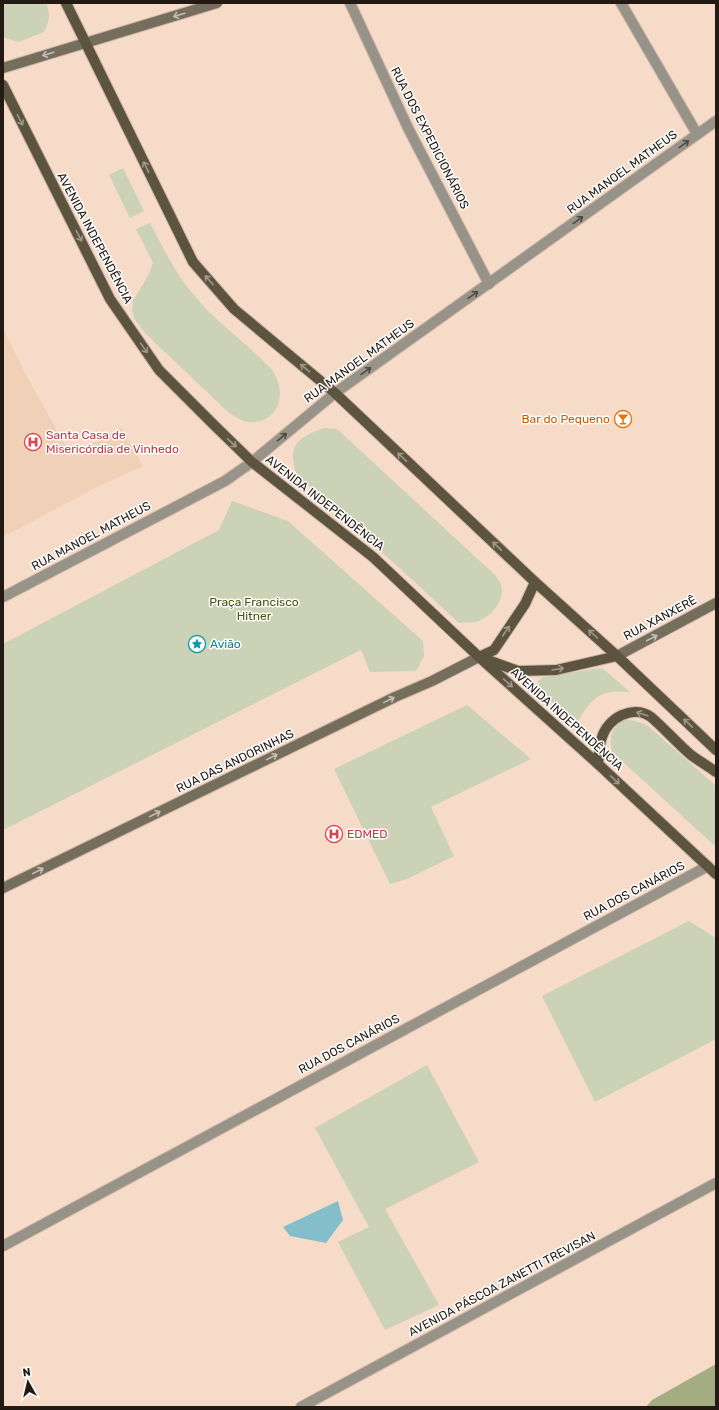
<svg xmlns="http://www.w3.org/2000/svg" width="719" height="1410" font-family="Rubik,sans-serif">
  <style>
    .built { fill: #f1d0b8 }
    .green { fill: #cbd2b6 }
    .forest { fill: #a3ad81 }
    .water { fill: #84beca }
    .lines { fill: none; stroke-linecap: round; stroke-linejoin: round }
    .minor-casing { stroke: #d0b8a8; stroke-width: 12 }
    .tertiary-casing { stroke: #d0b8a8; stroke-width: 12 }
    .secondary-casing { stroke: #d0b8a8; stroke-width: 12 }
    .primary-casing { stroke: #d0b8a8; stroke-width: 12 }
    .minor { stroke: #989388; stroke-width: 10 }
    .tertiary { stroke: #989388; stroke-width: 10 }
    .secondary { stroke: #766e5d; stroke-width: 10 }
    .primary { stroke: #5d5440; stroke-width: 10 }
    .oneway { stroke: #c1beb6 }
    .oneway2 { stroke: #9e988c }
    .oneway3 { stroke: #524a42 }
    .labels { text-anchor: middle; stroke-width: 3; stroke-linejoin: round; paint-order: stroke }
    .street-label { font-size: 12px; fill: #231a13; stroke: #fff }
    .food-label { font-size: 12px; fill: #c56008; stroke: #fff; text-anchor: end }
    .health-label { font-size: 12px; fill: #be3a42; stroke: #fff; text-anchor: start }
    .park-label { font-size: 12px; fill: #49540d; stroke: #fff }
    .culture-label { font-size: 12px; fill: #0d838f; stroke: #fff; text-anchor: start }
  </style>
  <rect width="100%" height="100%" fill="#f6dbc9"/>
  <polygon class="built" points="3,328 27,377 71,455 122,428 143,466 99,486 3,537"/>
  <g class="green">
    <path d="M 3,3 L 46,3 C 51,14 49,22 44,32 L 18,42 L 3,37 Z"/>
    <polygon points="123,168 144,211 130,218 109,175"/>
    <path d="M 150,223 C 164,249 174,272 194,295 C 213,319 238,336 260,358 C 264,362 271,367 274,373 C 284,390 282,414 261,421 C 247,425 239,419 228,412 L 146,334 L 134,319 L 132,310 L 133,301 L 149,274 L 153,263 L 136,229 Z"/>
    <path d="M 324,428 L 337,429 L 496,576 C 497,579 500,582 501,584 C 506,601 490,618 475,622 C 470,623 464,622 459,623 L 296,473 C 287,444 299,437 324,428 Z"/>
    <polygon points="232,501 288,521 423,641 424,656 416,671 370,672 361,650 3,830 3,644 219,530"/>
    <path d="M 602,668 L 630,692 C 599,689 591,698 577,724 L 543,694 L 540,689 L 538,681 L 543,677 Z"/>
    <polygon points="467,705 531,759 431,807 454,856 407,879 390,884 334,769"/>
    <path d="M 623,720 C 632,720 640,721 648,726 L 716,786 L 716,847 L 612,752 C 609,737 611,729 623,720 Z"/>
    <polygon points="689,921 716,938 716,1039 595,1102 542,996"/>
    <polygon points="427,1065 479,1162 385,1209 439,1305 385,1330 338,1242 369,1227 315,1128"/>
  </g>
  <polygon class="forest" points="716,1364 716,1407 646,1407 652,1400"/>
  <polygon class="water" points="338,1201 343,1220 326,1243 290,1236 283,1227"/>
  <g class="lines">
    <g class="minor-casing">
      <g id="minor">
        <polyline points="350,3 408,128 489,284"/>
        <polyline points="621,3 697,134"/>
        <polyline points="3,1246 708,866"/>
        <polyline points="301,1407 716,1183"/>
      </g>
    </g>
    <g class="tertiary-casing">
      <polyline id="tertiary" points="3,597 225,481 252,462 335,393 716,121"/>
    </g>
    <g class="secondary-casing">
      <g id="secondary">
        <polyline points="3,68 217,3"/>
        <polyline points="617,656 716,603"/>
        <polyline points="3,888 395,697 432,681 479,657"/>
      </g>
    </g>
    <g class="primary-casing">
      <g id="primary">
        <polyline points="66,3 193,262 234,309 335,393 535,582 617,656 716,750"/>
        <polyline points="3,85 110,299 159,370 214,425 252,462 373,557 479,657 598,764 716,874"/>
        <polyline points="479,657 494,650 525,604 535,582"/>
        <polyline points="485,659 518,671 556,670 617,656"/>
        <path d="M 598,764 C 599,756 599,745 602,737 C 608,718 633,704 651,717 C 665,729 677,743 691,755 C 699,761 708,766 716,772"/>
      </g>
    </g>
    <use href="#minor" class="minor"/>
    <use href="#tertiary" class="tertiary"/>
    <use href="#secondary" class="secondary"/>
    <use href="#primary" class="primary"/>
  </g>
  <defs><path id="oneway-shaft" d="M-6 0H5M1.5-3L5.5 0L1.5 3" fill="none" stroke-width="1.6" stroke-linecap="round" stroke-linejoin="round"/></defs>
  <g class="oneway">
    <use href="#oneway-shaft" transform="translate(179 15) rotate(163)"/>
    <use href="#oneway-shaft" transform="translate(48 54) rotate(163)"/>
    <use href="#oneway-shaft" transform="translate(652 638) rotate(-28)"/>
    <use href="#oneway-shaft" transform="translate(389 700) rotate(-26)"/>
    <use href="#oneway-shaft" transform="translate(272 757) rotate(-26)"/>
    <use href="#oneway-shaft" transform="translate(155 814) rotate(-26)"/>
    <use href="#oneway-shaft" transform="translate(38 871) rotate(-26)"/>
  </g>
  <g class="oneway2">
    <use href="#oneway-shaft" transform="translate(20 120) rotate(63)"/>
    <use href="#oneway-shaft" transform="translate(146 167) rotate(-116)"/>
    <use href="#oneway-shaft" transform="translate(79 236) rotate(63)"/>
    <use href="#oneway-shaft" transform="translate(209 280) rotate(-131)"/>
    <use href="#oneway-shaft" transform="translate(144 348) rotate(55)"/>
    <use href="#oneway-shaft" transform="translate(305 368) rotate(-140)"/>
    <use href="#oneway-shaft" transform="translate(232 443) rotate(43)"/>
    <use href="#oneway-shaft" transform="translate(402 457) rotate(-137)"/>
    <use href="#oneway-shaft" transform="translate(497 546) rotate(-137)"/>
    <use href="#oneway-shaft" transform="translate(506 631) rotate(-56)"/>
    <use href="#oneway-shaft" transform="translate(593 634) rotate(-138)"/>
    <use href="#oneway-shaft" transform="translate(558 669) rotate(-9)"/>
    <use href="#oneway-shaft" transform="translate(508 683) rotate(42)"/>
    <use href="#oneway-shaft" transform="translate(642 714) rotate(-162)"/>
    <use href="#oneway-shaft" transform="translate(688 723) rotate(-136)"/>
    <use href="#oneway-shaft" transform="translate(615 780) rotate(43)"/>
  </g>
  <g class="oneway3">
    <use href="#oneway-shaft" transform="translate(684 144) rotate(-36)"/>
    <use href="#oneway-shaft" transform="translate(578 220) rotate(-36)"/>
    <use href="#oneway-shaft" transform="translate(473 295) rotate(-35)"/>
    <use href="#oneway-shaft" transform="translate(366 371) rotate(-35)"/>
    <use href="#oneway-shaft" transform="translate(282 437) rotate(-40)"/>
  </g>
  <defs>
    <g id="bar-ring" transform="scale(0.9)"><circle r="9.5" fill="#fff" stroke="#e8710a" stroke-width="1.5"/><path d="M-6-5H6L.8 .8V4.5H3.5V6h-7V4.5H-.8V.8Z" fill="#e8710a"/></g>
    <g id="hospital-ring" transform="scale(0.9)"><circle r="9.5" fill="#fff" stroke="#e0444e" stroke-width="1.5"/><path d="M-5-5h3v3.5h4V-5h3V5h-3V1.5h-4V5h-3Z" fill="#e0444e"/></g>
    <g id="sight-ring" transform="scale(0.9)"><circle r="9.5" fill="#fff" stroke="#0f9aa8" stroke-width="1.5"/><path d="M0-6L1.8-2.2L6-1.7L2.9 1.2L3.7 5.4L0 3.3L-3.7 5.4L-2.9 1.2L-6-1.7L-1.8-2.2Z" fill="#0f9aa8"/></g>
  </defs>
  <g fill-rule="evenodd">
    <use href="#bar-ring" x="623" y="419"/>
    <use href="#hospital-ring" x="33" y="442"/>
    <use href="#sight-ring" x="197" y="644"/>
    <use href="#hospital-ring" x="334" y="834"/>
  </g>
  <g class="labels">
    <g class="street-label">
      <text transform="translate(430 138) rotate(63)" y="4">RUA DOS EXPEDICIONÁRIOS</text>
      <text transform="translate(622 172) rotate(-36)" y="4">RUA MANOEL MATHEUS</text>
      <text transform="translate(95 238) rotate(62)" y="4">AVENIDA INDEPENDÊNCIA</text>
      <text transform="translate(359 361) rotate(-36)" y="4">RUA MANOEL MATHEUS</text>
      <text transform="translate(325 503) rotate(38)" y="4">AVENIDA INDEPENDÊNCIA</text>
      <text transform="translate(91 536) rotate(-28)" y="4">RUA MANOEL MATHEUS</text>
      <text transform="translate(660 618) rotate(-28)" y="4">RUA XANXERÊ</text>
      <text transform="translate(567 719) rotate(42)" y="4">AVENIDA INDEPENDÊNCIA</text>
      <text transform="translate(235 761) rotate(-26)" y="4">RUA DAS ANDORINHAS</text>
      <text transform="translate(634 891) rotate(-28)" y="4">RUA DOS CANÁRIOS</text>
      <text transform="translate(349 1044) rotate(-28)" y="4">RUA DOS CANÁRIOS</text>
      <text transform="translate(502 1284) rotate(-28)" y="4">AVENIDA PÁSCOA ZANETTI TREVISAN</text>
    </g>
    <g class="food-label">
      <text x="610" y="423">Bar do Pequeno</text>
    </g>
    <g class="health-label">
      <text x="46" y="439">Santa Casa de<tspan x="46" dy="14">Misericórdia de Vinhedo</tspan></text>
      <text x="347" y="838">EDMED</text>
    </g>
    <g class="park-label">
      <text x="254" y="606">Praça Francisco<tspan x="254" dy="14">Hitner</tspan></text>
    </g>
    <g class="culture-label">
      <text x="210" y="648">Avião</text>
    </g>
  </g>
  <rect width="719" height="1410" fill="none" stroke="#231a13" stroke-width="8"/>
  <g transform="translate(28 1382) rotate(352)" stroke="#ffffff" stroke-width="3" paint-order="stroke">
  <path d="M0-3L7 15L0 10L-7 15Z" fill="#231a13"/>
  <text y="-6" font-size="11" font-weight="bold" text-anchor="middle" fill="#231a13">N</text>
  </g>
</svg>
